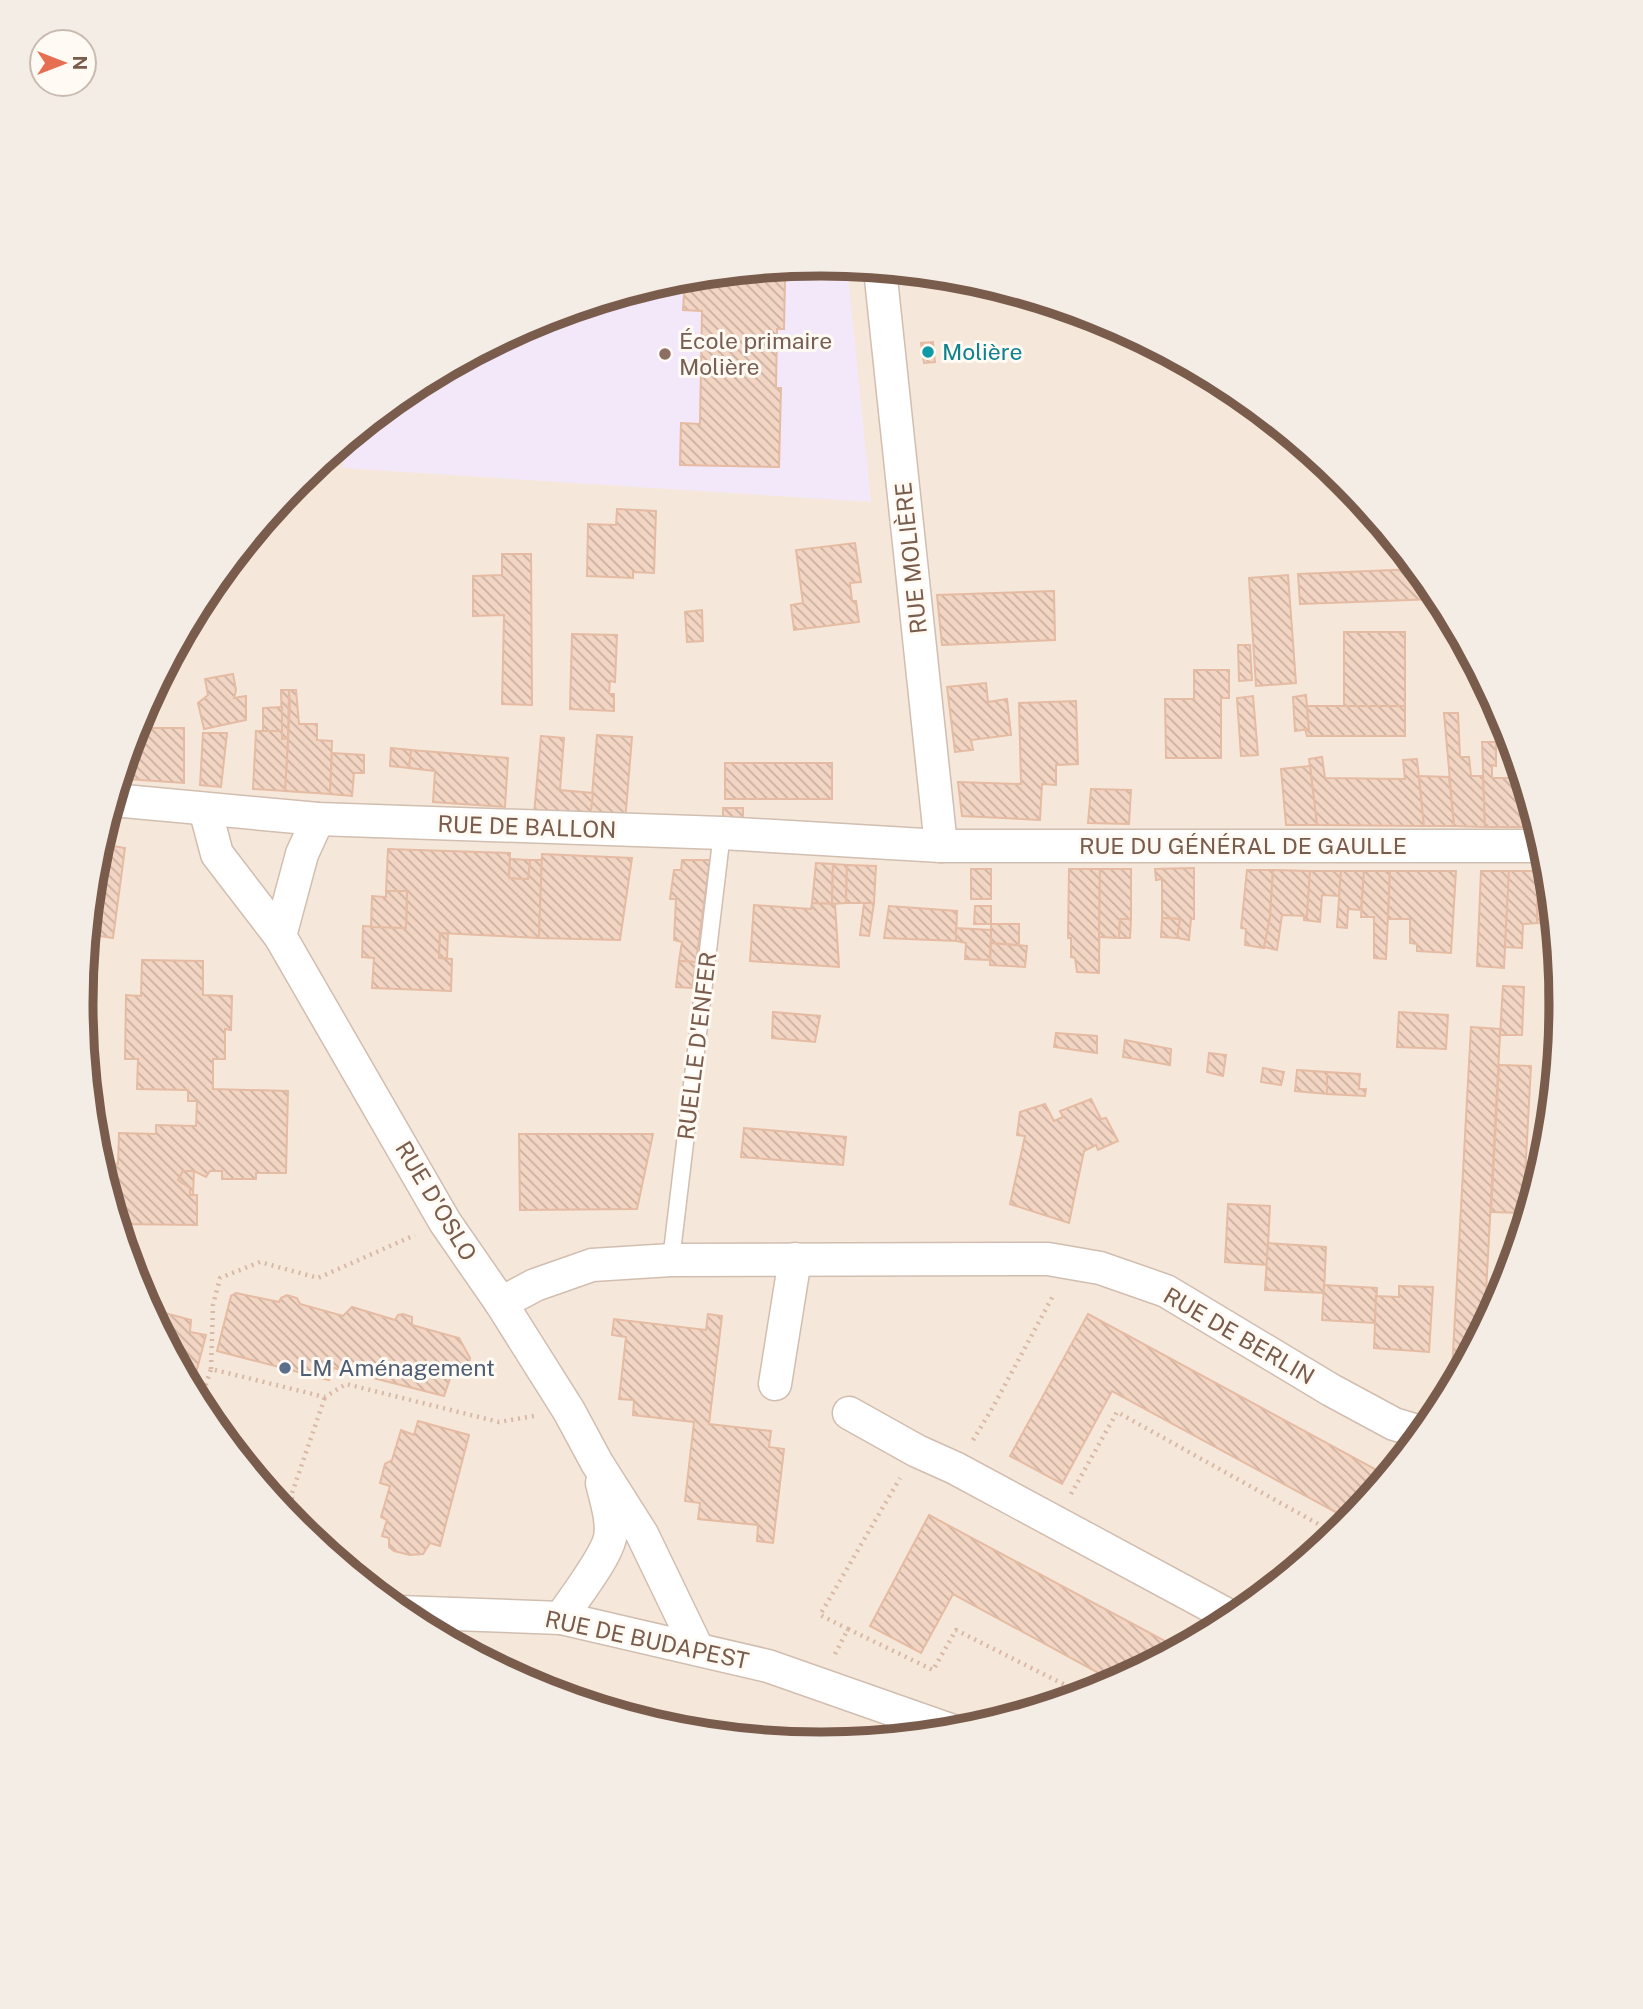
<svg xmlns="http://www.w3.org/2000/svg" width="1643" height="2009" font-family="'Public Sans',sans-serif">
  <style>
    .residential { fill: #f5e8da }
    .education { fill: #f3e8fa }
    .building { fill: url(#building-back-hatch); stroke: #e6bba3; stroke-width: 2 }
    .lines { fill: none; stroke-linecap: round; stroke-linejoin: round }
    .lane-casing { stroke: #d1beb0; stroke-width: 19 }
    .street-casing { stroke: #d1beb0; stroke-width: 35 }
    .path { stroke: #d9b8a5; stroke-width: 4.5; stroke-dasharray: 2 5; stroke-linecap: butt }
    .lane { stroke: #fff; stroke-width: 16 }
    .street { stroke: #fff; stroke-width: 32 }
    .culture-dot { fill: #0f9aa8; stroke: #fffaf3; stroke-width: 2.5 }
    .education-dot { fill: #8d6e63; stroke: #fffaf3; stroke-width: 2.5 }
    .service-dot { fill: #5c6f8a; stroke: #fffaf3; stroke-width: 2.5 }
    .labels { text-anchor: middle; stroke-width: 6; stroke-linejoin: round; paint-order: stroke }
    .education-label { font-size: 23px; fill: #785e54; stroke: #fffaf3; text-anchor: start }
    .culture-label { font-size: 23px; fill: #0d838f; stroke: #fffaf3; text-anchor: start }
    .street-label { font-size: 23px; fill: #7a5c4d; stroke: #fffaf3 }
    .service-label { font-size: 23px; fill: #4e5e75; stroke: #fffaf3; text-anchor: start }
    .rim { fill: none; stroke: #7a5c4d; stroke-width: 9 }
  </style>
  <defs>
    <pattern id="building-back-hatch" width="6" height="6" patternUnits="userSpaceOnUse" patternTransform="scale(1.75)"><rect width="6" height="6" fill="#f3d5c3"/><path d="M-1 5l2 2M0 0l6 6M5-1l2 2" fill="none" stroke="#cab0a1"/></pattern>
  </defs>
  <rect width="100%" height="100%" fill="#fdf6ec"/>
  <circle class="residential" cx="822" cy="1004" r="739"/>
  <polygon class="education" points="822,264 847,266 871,502 343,468 345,442 410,388 538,320 677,278"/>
  <g class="building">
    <polygon points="793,266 793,279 701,277 701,275"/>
    <polygon points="949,276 966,278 987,284 950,288"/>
    <polygon points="685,277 785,279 784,329 777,329 776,388 781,388 779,467 680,465 681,423 700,424 702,311 683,310"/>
    <polygon points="933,342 935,362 924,363 921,343"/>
    <polygon points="617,509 656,511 654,573 633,572 633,578 587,576 588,524 616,525"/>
    <polygon points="855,543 861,582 850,583 852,601 856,601 859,622 794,630 791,605 803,603 796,550"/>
    <polygon points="502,554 531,554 532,705 502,704 504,615 473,616 473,576 502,575"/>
    <polygon points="1418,569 1436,591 1436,599 1300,604 1298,574"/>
    <polygon points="1288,575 1296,683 1256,686 1249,578"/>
    <polygon points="1054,591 1055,640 942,645 937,595"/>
    <polygon points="1436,591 1438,593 1450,615 1437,616"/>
    <polygon points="702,610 703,641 687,642 685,612"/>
    <rect x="1344" y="632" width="61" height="74"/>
    <polygon points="572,634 617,635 615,682 610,681 609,694 614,694 614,711 570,709"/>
    <polygon points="1238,645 1250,645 1252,680 1239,681"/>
    <polygon points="1194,670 1229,670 1229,698 1221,698 1221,758 1166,758 1165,699 1194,699"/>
    <polygon points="233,674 236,690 234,698 246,696 246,720 204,729 198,703 208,695 205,679"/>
    <polygon points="986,683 988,702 1007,699 1011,735 971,740 973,750 955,752 947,687"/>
    <polygon points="281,690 289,690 288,738 282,739"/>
    <polygon points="289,690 296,690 299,724 317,724 317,740 332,741 330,794 285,791 290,705"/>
    <polygon points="1306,695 1309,729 1295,731 1293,697"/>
    <polygon points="1253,696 1258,755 1241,756 1237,698"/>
    <polygon points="149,698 149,728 135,728 137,721"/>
    <polygon points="1076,701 1078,764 1056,765 1056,785 1042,784 1040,820 962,816 958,782 1021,784 1019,703"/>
    <polygon points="1307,706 1405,706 1405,736 1307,736 1305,729 1309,729"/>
    <polygon points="282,707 282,731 263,731 263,708"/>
    <polygon points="1444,713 1458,713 1460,757 1469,757 1471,776 1483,776 1485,827 1454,826"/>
    <polygon points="135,728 184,728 184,783 127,779 126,756"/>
    <polygon points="256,731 282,731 282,739 288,738 285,791 253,789"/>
    <polygon points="203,733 227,733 221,787 200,785"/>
    <polygon points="597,735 632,737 625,822 590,819"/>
    <polygon points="541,736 564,738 560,790 593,793 590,819 534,814"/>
    <polygon points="1482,742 1496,742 1496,766 1492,765 1492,778 1523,778 1536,820 1536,827 1485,827"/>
    <polygon points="391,748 411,750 409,768 390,766"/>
    <polygon points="411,750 508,758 505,807 433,802 435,771 409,768"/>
    <polygon points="332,753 364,755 364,773 354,773 352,796 330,794"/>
    <polygon points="1322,757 1325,778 1405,779 1403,760 1417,759 1424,826 1317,825 1309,759"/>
    <rect x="725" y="763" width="107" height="36"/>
    <polygon points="1310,766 1317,825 1286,825 1281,769"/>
    <polygon points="1419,776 1449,777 1454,826 1424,826"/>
    <polygon points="1091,789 1131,790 1129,824 1088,823"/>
    <rect x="723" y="808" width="20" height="16"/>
    <polygon points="107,845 125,848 113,938 94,935 99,899 91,898 94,866 104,867"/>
    <polygon points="388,849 510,853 509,878 528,879 530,860 542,860 539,938 440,933 439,958 452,959 451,991 372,988 374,958 362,957 363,926 406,928 407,891 386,891"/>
    <polygon points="542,854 632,858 620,940 539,938"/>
    <polygon points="510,859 530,860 528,879 509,878"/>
    <polygon points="682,860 710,860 696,962 679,961 682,942 674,940 676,899 670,899 674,870 681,870"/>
    <polygon points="816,863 833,864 832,904 812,903"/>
    <polygon points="833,864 847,865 846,903 832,904"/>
    <polygon points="847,865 876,866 874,903 846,903"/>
    <polygon points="1194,868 1194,919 1191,919 1189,940 1177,938 1180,919 1162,918 1162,879 1156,880 1155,869"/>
    <rect x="971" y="869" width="20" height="30"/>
    <polygon points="1069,869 1100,869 1099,973 1077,972 1075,958 1071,957 1071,938 1068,938"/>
    <polygon points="1100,869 1131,869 1131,919 1120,919 1119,938 1099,937"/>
    <polygon points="1247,870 1273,870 1270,917 1264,948 1245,945 1246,929 1241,928"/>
    <polygon points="1273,870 1310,871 1307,916 1282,915 1277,950 1264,947 1270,917"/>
    <polygon points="1310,871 1341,871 1339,896 1322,895 1320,922 1304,920 1304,916 1307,916"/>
    <polygon points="1341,871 1364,871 1361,910 1348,909 1347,928 1337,927"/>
    <polygon points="1364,871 1390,871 1386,959 1374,958 1374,917 1361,917"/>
    <polygon points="1390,871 1456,871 1451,953 1417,951 1417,944 1410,943 1410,919 1388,919"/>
    <polygon points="1481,871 1509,871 1504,968 1477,966"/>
    <polygon points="1509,871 1538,871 1537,923 1523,924 1522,948 1505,947"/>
    <polygon points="1538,871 1549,871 1555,924 1537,923"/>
    <polygon points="386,891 407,891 406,928 371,927 372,896 386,897"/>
    <polygon points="812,903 835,904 839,967 750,961 754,905 811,909"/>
    <polygon points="864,903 874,903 869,936 860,935"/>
    <polygon points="889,906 957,911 956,941 884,938"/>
    <polygon points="975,906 991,906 991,924 974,924"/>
    <polygon points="1162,918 1180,919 1177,938 1161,937"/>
    <polygon points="1120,919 1131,919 1130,938 1119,938"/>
    <polygon points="991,924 1019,924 1019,945 991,943"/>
    <polygon points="956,928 991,930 990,960 965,959 966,943 956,941"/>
    <polygon points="440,933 448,934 447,958 439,958"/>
    <polygon points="991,943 1027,946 1025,967 990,965"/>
    <polygon points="142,960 203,961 203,995 232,996 231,1030 225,1029 225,1059 213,1059 213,1089 288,1091 286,1173 256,1173 256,1179 222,1179 222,1171 210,1171 206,1177 194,1171 183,1171 178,1180 190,1188 190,1195 197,1195 197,1225 119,1224 120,1195 109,1194 109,1163 118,1164 119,1133 156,1134 156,1125 196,1126 197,1101 188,1101 188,1090 137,1089 138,1059 125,1059 126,995 141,996"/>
    <polygon points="679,961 696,962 692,988 676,987"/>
    <polygon points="1503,986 1524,987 1522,1035 1500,1035"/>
    <polygon points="1545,989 1561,989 1562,1005 1560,1033 1545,1033"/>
    <polygon points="773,1012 820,1016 815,1042 772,1038"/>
    <polygon points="1399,1012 1448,1015 1446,1049 1397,1047"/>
    <polygon points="1471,1027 1500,1029 1500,1035 1484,1329 1462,1371 1452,1370"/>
    <polygon points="1056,1033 1097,1036 1097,1053 1054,1047"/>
    <polygon points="1125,1040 1171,1049 1170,1065 1123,1057"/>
    <polygon points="1209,1053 1226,1055 1223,1076 1207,1072"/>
    <polygon points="1499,1065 1531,1066 1523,1213 1491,1212"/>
    <polygon points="1263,1068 1284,1072 1281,1085 1261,1082"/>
    <polygon points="1297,1070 1327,1072 1327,1094 1295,1091"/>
    <polygon points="1327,1072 1360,1074 1359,1089 1366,1089 1365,1096 1327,1094"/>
    <polygon points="1091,1099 1101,1119 1106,1118 1118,1141 1098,1150 1096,1145 1084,1151 1069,1223 1010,1204 1025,1136 1017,1135 1020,1112 1045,1104 1054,1121 1063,1117 1060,1111"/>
    <polygon points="744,1128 846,1137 843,1165 741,1157"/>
    <polygon points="519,1134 653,1134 637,1209 520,1210"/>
    <polygon points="183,1171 194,1171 193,1195 190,1195 190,1188 178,1180"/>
    <polygon points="1228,1204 1270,1206 1267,1265 1225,1262"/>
    <polygon points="1268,1243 1326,1247 1324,1293 1265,1290"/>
    <polygon points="1324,1285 1377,1288 1375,1323 1322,1320"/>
    <polygon points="1399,1286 1433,1287 1429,1352 1374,1348 1376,1296 1399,1297"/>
    <polygon points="236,1293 279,1302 281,1298 287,1295 297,1298 300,1304 343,1316 352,1307 395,1320 398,1315 403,1314 412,1317 412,1325 459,1338 470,1358 466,1376 452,1373 444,1396 334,1368 329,1380 217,1351 231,1296"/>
    <polygon points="151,1304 158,1306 161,1312 191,1320 190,1332 206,1335 192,1388 146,1305"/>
    <polygon points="708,1314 722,1316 709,1424 771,1431 769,1447 784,1449 773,1543 757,1541 758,1525 698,1519 700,1503 685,1501 694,1422 633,1415 634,1400 619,1399 626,1337 612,1335 614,1319 706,1330"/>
    <polygon points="1088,1314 1388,1476 1352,1521 1112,1391 1062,1484 1010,1456"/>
    <polygon points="418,1421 469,1435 440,1546 430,1543 423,1554 410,1555 394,1551 389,1547 389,1538 382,1536 387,1520 381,1517 390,1486 380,1483 385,1464 392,1460 401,1430 414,1435"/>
    <polygon points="929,1515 1180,1649 1117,1683 953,1594 921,1653 870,1626"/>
    <polygon points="663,1717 677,1724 693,1733 658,1726"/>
  </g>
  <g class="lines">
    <g class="lane-casing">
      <polyline id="lane" points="671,1260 722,833"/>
    </g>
    <g class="street-casing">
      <g id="street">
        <polyline points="880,269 941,846"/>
        <polyline points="113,800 318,819 722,833 941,846 1544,846"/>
        <polyline points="205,809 217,854 280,936 445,1222 501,1303 569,1411 597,1463 642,1534 697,1648"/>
        <polyline points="280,936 302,854 318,819"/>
        <polyline points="501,1303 535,1285 592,1265 671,1260 1048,1259 1100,1268 1166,1291 1331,1390 1394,1424 1424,1433"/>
        <polyline points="775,1384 795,1259"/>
        <polyline points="849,1413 917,1451 955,1468 1235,1619"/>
        <polyline points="399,1612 561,1618 768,1666 956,1732"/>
        <path d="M 561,1618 C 574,1598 605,1559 610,1538 C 613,1520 606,1500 602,1483"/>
      </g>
    </g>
    <g class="path">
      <polyline points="211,1369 213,1305 220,1278 260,1262 318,1278 415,1235"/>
      <polyline points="199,1405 211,1369 325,1397 346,1384 499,1422 534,1416"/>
      <polyline points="973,1440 993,1407 1054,1294"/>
      <polyline points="1071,1494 1117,1412 1338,1535"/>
      <polyline points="309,1538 291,1496 325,1397"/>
      <polyline points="848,1629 933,1670 956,1630 1085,1695"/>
      <polyline points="835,1654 848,1629 820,1615 900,1478"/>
    </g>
    <use href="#lane" class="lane"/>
    <use href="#street" class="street"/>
  </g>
  <circle class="culture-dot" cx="928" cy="352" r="7"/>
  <circle class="education-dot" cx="665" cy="354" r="7"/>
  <circle class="service-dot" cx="285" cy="1368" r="7"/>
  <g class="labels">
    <g class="education-label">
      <text x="679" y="349">École primaire<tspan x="679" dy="26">Molière</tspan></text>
    </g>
    <g class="culture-label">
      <text x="942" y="360">Molière</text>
    </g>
    <g class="street-label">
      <text transform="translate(911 558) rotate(-96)" y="8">RUE MOLIÈRE</text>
      <text transform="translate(527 827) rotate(2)" y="8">RUE DE BALLON</text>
      <text x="1243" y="854">RUE DU GÉNÉRAL DE GAULLE</text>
      <text transform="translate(697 1046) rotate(-83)" y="8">RUELLE D'ENFER</text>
      <text transform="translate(436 1201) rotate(59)" y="8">RUE D'OSLO</text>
      <text transform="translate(1239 1336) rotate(30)" y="8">RUE DE BERLIN</text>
      <text transform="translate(647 1640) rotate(12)" y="8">RUE DE BUDAPEST</text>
    </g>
    <g class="service-label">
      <text x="299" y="1376">LM Aménagement</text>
    </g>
  </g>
  <path d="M0 0H1643V2009H0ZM93 1004a728 728 0 1 1 1456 0a728 728 0 1 1-1456 0Z" fill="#f4ede6" fill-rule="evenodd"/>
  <path class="rim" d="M93 1004a728 728 0 1 1 1456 0a728 728 0 1 1-1456 0Z"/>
  <g transform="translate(63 63) rotate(90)"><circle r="33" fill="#fffaf3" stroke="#cabbb1" stroke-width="2"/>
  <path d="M0-5L12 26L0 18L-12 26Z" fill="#e76f51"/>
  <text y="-10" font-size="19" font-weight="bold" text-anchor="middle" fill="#7a5c4d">N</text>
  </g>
</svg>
